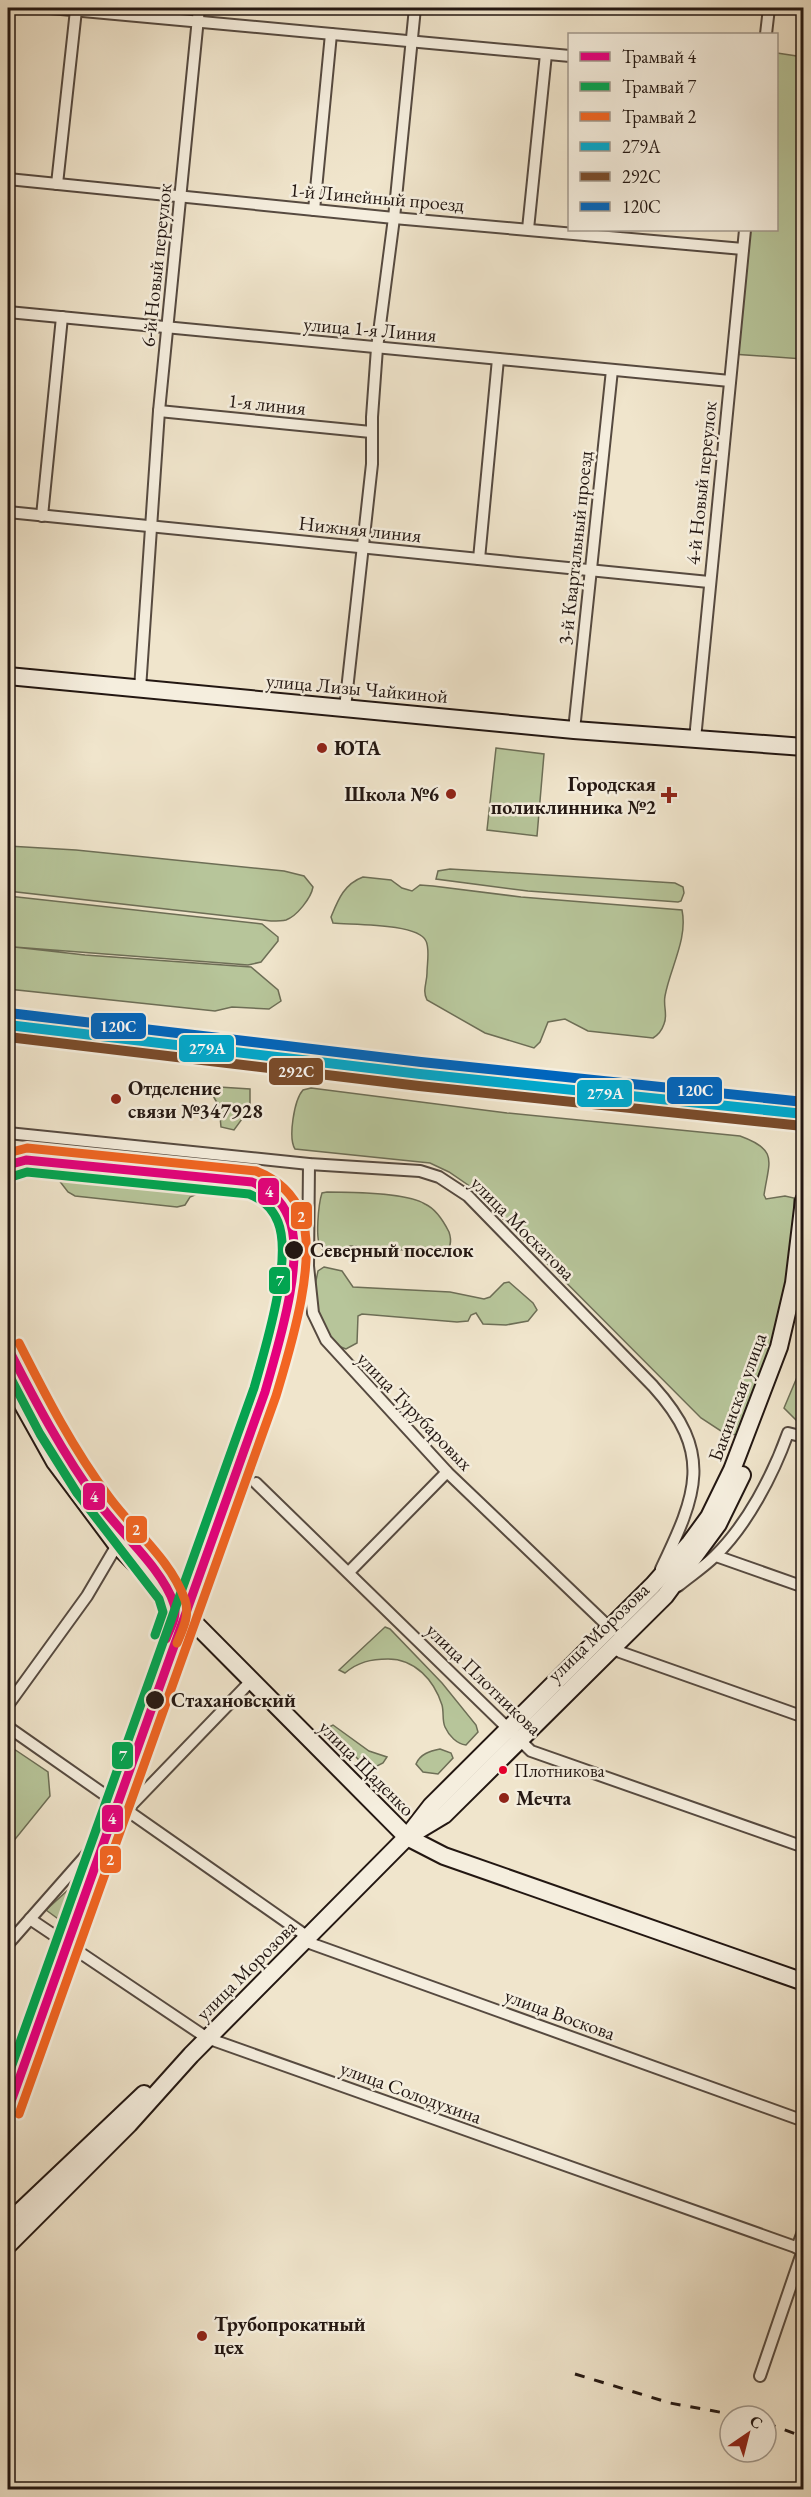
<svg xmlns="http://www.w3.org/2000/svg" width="811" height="2497" font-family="'EB Garamond',serif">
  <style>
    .green { fill: #b7c59a; stroke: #6d6e56; stroke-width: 1.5 }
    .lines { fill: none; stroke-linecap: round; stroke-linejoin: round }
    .street-casing { stroke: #564a40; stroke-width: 14 }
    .secondary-casing { stroke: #231712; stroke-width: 20 }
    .street { stroke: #f5eede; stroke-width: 10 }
    .secondary { stroke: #f5eede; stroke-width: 16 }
    .rail { stroke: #231712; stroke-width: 3; stroke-dasharray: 10 10; stroke-linecap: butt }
    .rail-1-casing { stroke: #f5eede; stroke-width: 15 }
    .rail-2-casing { stroke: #f5eede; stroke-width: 15 }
    .rail-3-casing { stroke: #f5eede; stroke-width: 15 }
    .rail-1 { stroke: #00a9ce; stroke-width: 10 }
    .rail-2 { stroke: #7a4b2a; stroke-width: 10 }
    .rail-3 { stroke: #0065bd; stroke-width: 10 }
    .tram-1-casing { stroke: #f5eede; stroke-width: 14 }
    .tram-2-casing { stroke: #f5eede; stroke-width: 14 }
    .tram-3-casing { stroke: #f5eede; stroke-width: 14 }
    .tram-1 { stroke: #e5007d; stroke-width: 9 }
    .tram-2 { stroke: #00a651; stroke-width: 9 }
    .tram-3 { stroke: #f26522; stroke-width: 9 }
    .poi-dot { fill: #8f2418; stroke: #f5eede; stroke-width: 2 }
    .stop-dot { fill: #231712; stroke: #f5eede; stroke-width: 2 }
    .bus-dot { fill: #e4002b; stroke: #f5eede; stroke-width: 2 }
    .labels { text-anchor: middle; stroke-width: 5; stroke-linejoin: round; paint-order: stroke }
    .bus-label { font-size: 18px; fill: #231712; stroke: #f5eede; text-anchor: start }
    .street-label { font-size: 20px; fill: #231712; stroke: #f5eede }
    .poi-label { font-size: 20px; font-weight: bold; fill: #231712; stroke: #f5eede; text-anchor: start }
    .stop-label { font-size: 20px; font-weight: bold; fill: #231712; stroke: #f5eede; text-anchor: start }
    .line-badge { stroke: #f5eede; stroke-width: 2 }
    .badge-label { font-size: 16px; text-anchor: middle; font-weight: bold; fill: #fff }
  </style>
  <rect width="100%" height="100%" fill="#f0e5cc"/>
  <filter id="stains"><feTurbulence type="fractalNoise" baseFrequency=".00333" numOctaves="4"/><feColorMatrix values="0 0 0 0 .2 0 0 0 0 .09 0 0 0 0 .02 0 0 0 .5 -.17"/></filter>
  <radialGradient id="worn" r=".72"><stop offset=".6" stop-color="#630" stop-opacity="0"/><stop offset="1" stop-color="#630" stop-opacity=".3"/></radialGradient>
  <g class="green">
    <polygon points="777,53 803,57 803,359 732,354 745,230 776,230"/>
    <polygon points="496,748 544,754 537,836 487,830"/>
    <path d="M 8,846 L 76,850 L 284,871 L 304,876 L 313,887 C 311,898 297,916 286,920 C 282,921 276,921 271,921 L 8,891 Z"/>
    <polygon points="450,869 675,883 683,887 684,893 681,901 678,902 528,891 436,879 438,871"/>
    <path d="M 363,877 L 391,880 L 402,888 L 412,891 L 420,885 L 433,886 L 521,897 L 682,910 C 688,939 670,968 665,996 C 663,1006 668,1015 664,1024 C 662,1030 658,1035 653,1038 L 588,1031 L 565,1019 L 548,1022 L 540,1042 L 534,1048 L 485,1033 L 427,1000 C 422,990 427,983 427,973 C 427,964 430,949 426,941 C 418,923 351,925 333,923 L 331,917 C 338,900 344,884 363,877 Z"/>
    <polygon points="8,896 262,924 278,937 278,941 261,962 248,965 14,947 85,955 251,967 278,990 281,1001 269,1009 232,1007 215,1011 8,989"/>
    <polygon points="219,1087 250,1089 250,1108 234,1130 221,1127 219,1106 212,1094"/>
    <path d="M 311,1088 L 507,1113 L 740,1136 C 779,1150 769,1161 764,1195 L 766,1199 L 785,1196 L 794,1198 L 793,1254 L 773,1345 L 737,1435 L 724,1433 L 701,1418 L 471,1187 L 449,1172 L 430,1163 L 295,1149 C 288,1138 294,1100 303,1090 Z"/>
    <polygon points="69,1170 194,1183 198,1184 202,1190 200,1193 190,1197 185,1205 177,1207 75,1196 68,1192 58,1179 59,1173"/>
    <path d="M 327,1192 C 349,1192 407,1193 425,1204 C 436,1209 444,1222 449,1232 C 452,1241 451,1248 444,1253 L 350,1246 C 346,1253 343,1256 335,1254 C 331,1253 325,1253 322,1249 C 314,1242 319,1202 322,1193 Z"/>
    <path d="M 324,1267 L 342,1271 L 353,1287 L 450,1292 L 484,1299 L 490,1297 L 504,1283 L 509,1282 L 533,1303 L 537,1310 L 528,1321 L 506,1325 L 483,1324 L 476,1313 L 471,1315 L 468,1321 L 457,1322 L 362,1314 L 358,1316 L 357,1343 L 346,1349 C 316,1340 311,1296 318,1271 Z"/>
    <polygon points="803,1363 803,1420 796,1420 784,1408"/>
    <path d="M 385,1627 L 390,1629 L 442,1683 L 476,1725 L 478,1732 L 466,1745 C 457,1744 449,1736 445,1727 C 442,1721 444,1712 442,1705 C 434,1680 415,1659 388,1659 C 371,1659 358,1662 345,1673 L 339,1670 Z"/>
    <polygon points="333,1725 369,1751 387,1757 383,1763 369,1770 327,1728"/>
    <polygon points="8,1745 48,1772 50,1796 8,1848"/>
    <path d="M 440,1749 L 451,1753 L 453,1758 L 438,1774 L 423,1772 L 416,1764 C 420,1754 430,1751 440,1749 Z"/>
    <polygon points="78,1881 84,1884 68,1926 46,1910"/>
  </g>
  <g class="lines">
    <g class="street-casing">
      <g id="street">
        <polyline points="50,8 570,56"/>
        <polyline points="766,34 769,8"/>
        <polyline points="8,179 394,218 743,249"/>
        <polyline points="57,184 76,10"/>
        <polyline points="314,210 331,34"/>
        <polyline points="528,229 546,54"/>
        <polyline points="8,312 730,381"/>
        <polyline points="159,411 371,432"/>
        <polyline points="8,512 709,582"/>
        <polyline points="42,516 62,317"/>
        <polyline points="479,559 498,359"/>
        <polyline points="140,689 159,411 199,8"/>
        <polyline points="345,708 372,464 372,417 377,348 394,218 415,8"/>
        <polyline points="574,730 612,370"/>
        <polyline points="695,739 745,230"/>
        <path d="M 8,1133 L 309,1164 L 420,1171 L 439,1177 L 468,1196 L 653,1386 C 714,1453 697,1494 661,1569"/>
        <polyline points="309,1164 308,1266 313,1313 326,1340 447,1472 610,1628"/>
        <polyline points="256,1483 531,1751 804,1847"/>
        <polyline points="716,1556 804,1587"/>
        <polyline points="349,1572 447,1472"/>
        <path d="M 678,1586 C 690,1576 704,1567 715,1556 C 747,1525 773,1475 788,1433 L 804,1437"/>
        <polyline points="613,1647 620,1652 804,1717"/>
        <polyline points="8,1705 87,1596 117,1545"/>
        <polyline points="8,1727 308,1937"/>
        <polyline points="30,1919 207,2038 804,2250"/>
        <polyline points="304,1941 804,2121"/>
        <polyline points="8,1944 119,1818 251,1681"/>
        <polyline points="797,2248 804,2229"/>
        <polyline points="760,2376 803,2250"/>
      </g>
    </g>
    <g class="secondary-casing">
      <g id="secondary">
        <polyline points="8,676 574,730 804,747"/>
        <polyline points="8,1378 55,1462 117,1545 407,1837 444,1856 804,1982"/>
        <polyline points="414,1833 444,1815 665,1596 718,1524 742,1475"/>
        <polyline points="8,2223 144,2094"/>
        <polyline points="8,2245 129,2124 191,2055 407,1837 431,1806 653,1585 690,1543 709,1517 732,1470 779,1347 794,1283 804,1200"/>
      </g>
    </g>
    <use href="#street" class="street"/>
    <use href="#secondary" class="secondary"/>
    <g class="rail">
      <polyline points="8,1042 804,1121"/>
      <polyline points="575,2374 670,2403 741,2416"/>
      <polyline points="766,2423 804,2437"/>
    </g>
    <g class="rail-1-casing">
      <polyline id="rail-1" points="8,1025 420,1074 804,1114"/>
    </g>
    <g class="rail-2-casing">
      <polyline id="rail-2" points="8,1037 419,1086 803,1126"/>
    </g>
    <g class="rail-3-casing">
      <polyline id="rail-3" points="9,1013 421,1062 804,1102"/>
    </g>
    <use href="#rail-1" class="rail-1"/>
    <use href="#rail-2" class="rail-2"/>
    <use href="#rail-3" class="rail-3"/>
    <g class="tram-1-casing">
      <g id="tram-1">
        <path d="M 8,1165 L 26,1160 L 252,1182 C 268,1189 281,1199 288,1216 C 307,1257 277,1349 265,1392 L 8,2110"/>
        <path d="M 8,1348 C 35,1401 63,1454 98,1502 C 120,1533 162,1568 174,1604 C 178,1616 170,1628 166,1639"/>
      </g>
    </g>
    <g class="tram-2-casing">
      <g id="tram-2">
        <polyline points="8,1373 40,1434 77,1493 159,1599 163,1612 155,1635"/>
        <path d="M 8,2076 L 254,1388 C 265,1349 293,1259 278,1222 C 273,1209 262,1199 249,1194 L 27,1172 L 11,1177"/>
      </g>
    </g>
    <g class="tram-3-casing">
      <g id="tram-3">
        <path d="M 8,1153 L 27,1148 L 256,1171 C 276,1179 293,1193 301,1214 C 318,1261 290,1349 276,1396 L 19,2114"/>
        <path d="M 19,1343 C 46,1396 73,1449 109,1497 C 133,1530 171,1560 185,1600 C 190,1615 183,1629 177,1643"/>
      </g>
    </g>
    <use href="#tram-1" class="tram-1"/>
    <use href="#tram-2" class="tram-2"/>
    <use href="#tram-3" class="tram-3"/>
  </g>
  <g class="poi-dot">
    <circle cx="322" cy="748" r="6"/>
    <circle cx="451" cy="794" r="6"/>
    <path d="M666 786h6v6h6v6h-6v6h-6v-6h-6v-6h6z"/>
    <circle cx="116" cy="1099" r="6"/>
    <circle cx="504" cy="1798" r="6"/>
    <circle cx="202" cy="2336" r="6"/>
  </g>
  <g class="stop-dot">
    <circle cx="294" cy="1250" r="10"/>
    <circle cx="155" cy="1700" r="10"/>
  </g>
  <circle class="bus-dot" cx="503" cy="1770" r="5"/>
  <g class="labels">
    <g class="bus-label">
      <text x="514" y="1777">Плотникова</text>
    </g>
    <g class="street-label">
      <text transform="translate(377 197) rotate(5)" y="7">1-й Линейный проезд</text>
      <text transform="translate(156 265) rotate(-84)" y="7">6-й Новый переулок</text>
      <text transform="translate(370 329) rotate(5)" y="7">улица 1-я Линия</text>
      <text transform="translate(267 404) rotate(6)" y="7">1-я линия</text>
      <text transform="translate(701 483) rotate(-84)" y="7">4-й Новый переулок</text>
      <text transform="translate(360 529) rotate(6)" y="7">Нижняя линия</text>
      <text transform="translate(575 548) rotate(-84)" y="7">3-й Квартальный проезд</text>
      <text transform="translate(357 688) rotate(5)" y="7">улица Лизы Чайкиной</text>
      <text transform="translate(523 1228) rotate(45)" y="7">улица Москатова</text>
      <text transform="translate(737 1397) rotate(-70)" y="7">Бакинская улица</text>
      <text transform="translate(415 1411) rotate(46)" y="7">улица Турубаровых</text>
      <text transform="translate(598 1632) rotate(-44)" y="7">улица Морозова</text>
      <text transform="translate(484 1679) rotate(44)" y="7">улица Плотникова</text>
      <text transform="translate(367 1768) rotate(45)" y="7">улица Щаденко</text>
      <text transform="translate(246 1970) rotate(-45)" y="7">улица Морозова</text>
      <text transform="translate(560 2014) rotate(20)" y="7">улица Воскова</text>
      <text transform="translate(411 2092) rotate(20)" y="7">улица Солодухина</text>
    </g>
    <g class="poi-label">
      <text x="334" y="755">ЮТА</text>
      <text x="656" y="791" text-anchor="end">Городская<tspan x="656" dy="23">поликлинника №2</tspan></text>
      <text x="439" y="801" text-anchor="end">Школа №6</text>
      <text x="128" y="1095">Отделение<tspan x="128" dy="23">связи №347928</tspan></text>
      <text x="516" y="1805">Мечта</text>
      <text x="214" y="2331">Трубопрокатный<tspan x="214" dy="23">цех</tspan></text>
    </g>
    <g class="stop-label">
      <text x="310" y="1257">Северный поселок</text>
      <text x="171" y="1707">Стахановский</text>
    </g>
  </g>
  <g class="line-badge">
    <rect x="90" y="1012" width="57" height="28" rx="6" fill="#0065bd"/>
    <rect x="178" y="1034" width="57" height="29" rx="6" fill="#00a9ce"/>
    <rect x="268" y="1057" width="56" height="29" rx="6" fill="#7a4b2a"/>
    <rect x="666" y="1076" width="57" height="29" rx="6" fill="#0065bd"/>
    <rect x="576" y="1079" width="57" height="29" rx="6" fill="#00a9ce"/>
    <rect x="257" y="1177" width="23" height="29" rx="6" fill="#e5007d"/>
    <rect x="290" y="1201" width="23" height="29" rx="6" fill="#f26522"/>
    <rect x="268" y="1266" width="23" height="29" rx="6" fill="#00a651"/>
    <rect x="82" y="1482" width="24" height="29" rx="6" fill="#e5007d"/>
    <rect x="125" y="1515" width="23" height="29" rx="6" fill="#f26522"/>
    <rect x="111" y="1741" width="23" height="29" rx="6" fill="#00a651"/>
    <rect x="101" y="1804" width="23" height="29" rx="6" fill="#e5007d"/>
    <rect x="99" y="1845" width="23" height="29" rx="6" fill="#f26522"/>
  </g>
  <g class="badge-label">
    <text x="118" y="1032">120С</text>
    <text x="207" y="1054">279А</text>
    <text x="296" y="1077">292С</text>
    <text x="695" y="1096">120С</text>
    <text x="605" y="1099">279А</text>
    <text x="269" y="1197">4</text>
    <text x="301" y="1222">2</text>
    <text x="280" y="1286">7</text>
    <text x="94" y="1502">4</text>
    <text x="136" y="1535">2</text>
    <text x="123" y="1761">7</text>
    <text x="112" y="1824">4</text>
    <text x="110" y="1865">2</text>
  </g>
  <rect width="811" height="2497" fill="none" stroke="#f0e5cc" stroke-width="30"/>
  <rect x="9" y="9" width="793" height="2479" fill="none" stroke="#231712" stroke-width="3"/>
  <rect x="15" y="15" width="781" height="2467" fill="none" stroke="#231712" stroke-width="1.5"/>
  <rect x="568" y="33" width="210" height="198" fill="#f5eede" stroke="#a1988c" stroke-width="1.5"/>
  <rect x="580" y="52" width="30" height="9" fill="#e5007d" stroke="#a1988c" stroke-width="1.5"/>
  <text x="622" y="63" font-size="18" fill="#231712">Трамвай 4</text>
  <rect x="580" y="82" width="30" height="9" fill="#00a651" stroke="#a1988c" stroke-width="1.5"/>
  <text x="622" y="93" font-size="18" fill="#231712">Трамвай 7</text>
  <rect x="580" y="112" width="30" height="9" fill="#f26522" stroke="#a1988c" stroke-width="1.5"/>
  <text x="622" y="123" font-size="18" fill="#231712">Трамвай 2</text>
  <rect x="580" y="142" width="30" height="9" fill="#00a9ce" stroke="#a1988c" stroke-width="1.5"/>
  <text x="622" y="153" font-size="18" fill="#231712">279А</text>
  <rect x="580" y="172" width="30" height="9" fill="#7a4b2a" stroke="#a1988c" stroke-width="1.5"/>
  <text x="622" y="183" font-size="18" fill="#231712">292С</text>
  <rect x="580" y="202" width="30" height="9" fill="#0065bd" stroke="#a1988c" stroke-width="1.5"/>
  <text x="622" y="213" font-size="18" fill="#231712">120С</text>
  <g transform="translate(748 2434) rotate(35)"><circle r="28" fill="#f5eede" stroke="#a1988c" stroke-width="1.5"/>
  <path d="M0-4.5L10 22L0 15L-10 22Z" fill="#8f2418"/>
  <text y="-9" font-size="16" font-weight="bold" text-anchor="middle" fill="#231712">С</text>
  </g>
  <rect width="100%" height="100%" filter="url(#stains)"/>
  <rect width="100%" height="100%" fill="url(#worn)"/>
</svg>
